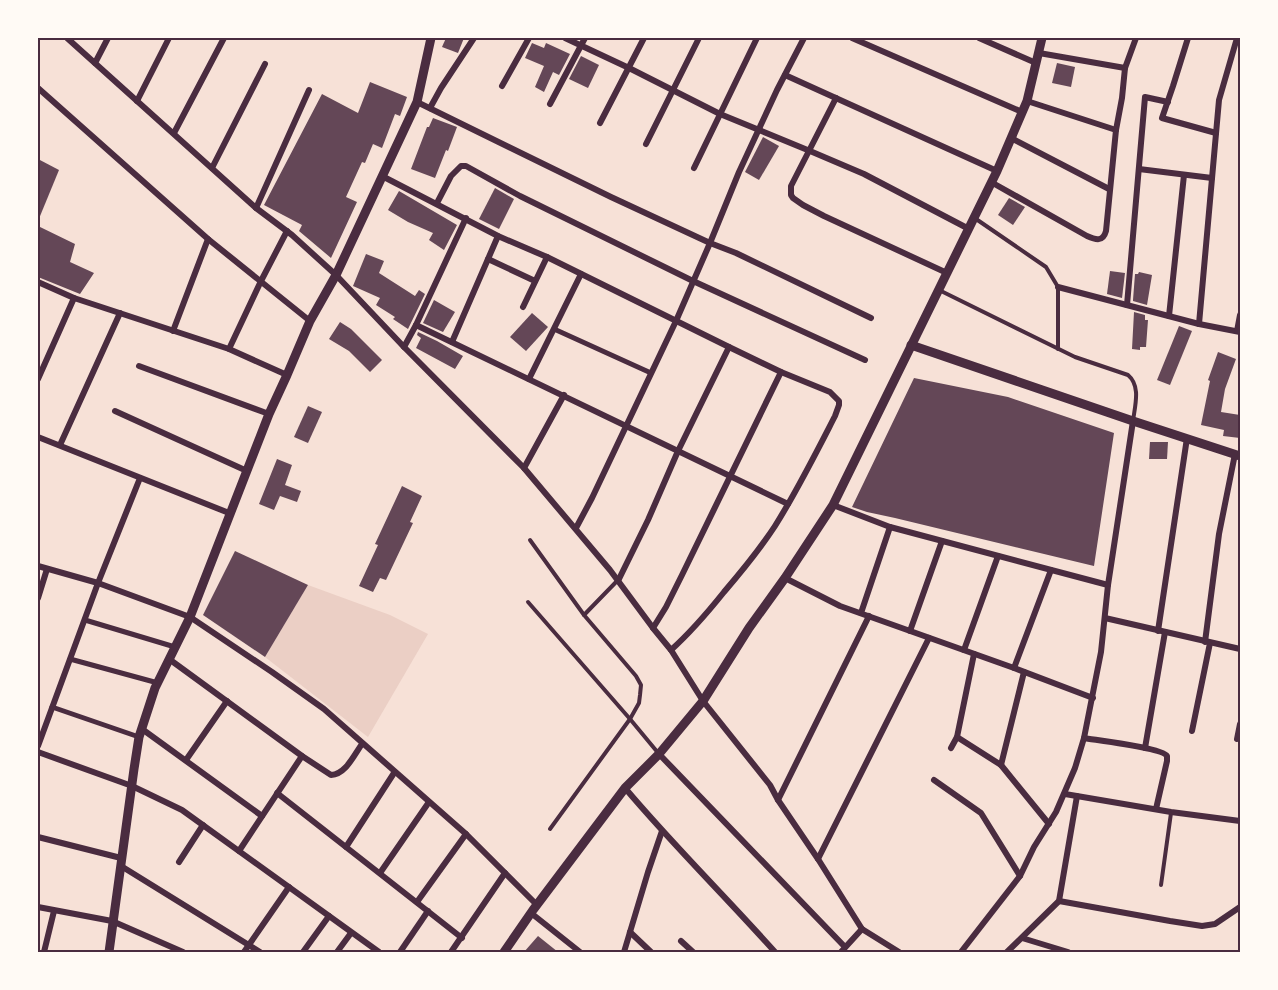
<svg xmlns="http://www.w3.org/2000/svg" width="1278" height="990" font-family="'Work Sans',sans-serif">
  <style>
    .green { fill: #ebcfc5 }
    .building { fill: #644757 }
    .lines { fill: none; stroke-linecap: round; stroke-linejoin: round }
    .service { stroke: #4a2c40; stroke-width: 4 }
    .pedestrian { stroke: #4a2c40; stroke-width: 5 }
    .minor { stroke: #4a2c40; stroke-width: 6 }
    .tertiary { stroke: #4a2c40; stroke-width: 9 }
    .neatline { fill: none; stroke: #4a2c40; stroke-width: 2 }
  </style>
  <rect width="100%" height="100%" fill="#f7e1d7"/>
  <polygon class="green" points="308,585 390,615 428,634 368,737 265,657"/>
  <g class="building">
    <polygon points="446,38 464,38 458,53 442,47"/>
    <polygon points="532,43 544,48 546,43 570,54 559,75 553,72 544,92 535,87 544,66 525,58"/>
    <polygon points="581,56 599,65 588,88 569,79"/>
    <polygon points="1057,63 1075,67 1071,87 1052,83"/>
    <polygon points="370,82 407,97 400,116 395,114 382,148 373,144 365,163 362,162 346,197 357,202 331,258 299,231 302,225 264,205 322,94 358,113"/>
    <polygon points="433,118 457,127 448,151 446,150 435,178 411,169 427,127 429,127"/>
    <polygon points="763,137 779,146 759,180 745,172"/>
    <polygon points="38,159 59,170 38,221"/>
    <polygon points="495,188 514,199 499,229 479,219"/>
    <polygon points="399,191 457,225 444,250 429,240 433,233 408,222 388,210"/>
    <polygon points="1009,198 1025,207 1013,225 998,215"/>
    <polygon points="38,226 75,244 70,262 94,273 80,294 38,277"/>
    <polygon points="366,254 384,261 379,273 415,296 419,290 425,294 408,329 393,319 395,317 376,305 380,298 353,286"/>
    <polygon points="1110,271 1125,273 1122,298 1107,294"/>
    <polygon points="1139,272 1152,275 1147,305 1133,301 1133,300 1135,274 1138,274"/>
    <polygon points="434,300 455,312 443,332 423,323"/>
    <polygon points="1134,312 1145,315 1145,320 1148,320 1146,347 1140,347 1140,350 1132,349"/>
    <polygon points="532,313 548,327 526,351 510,337"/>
    <polygon points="340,322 351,329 382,360 370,372 349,351 329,339"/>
    <polygon points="1179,326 1192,331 1170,385 1157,380"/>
    <polygon points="418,332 437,341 463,356 455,369 416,348 421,338 417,335"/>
    <polygon points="1218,352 1236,359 1225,389 1221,412 1240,415 1240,438 1223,436 1224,430 1201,425 1210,381 1208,380"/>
    <polygon points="914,378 1008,397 1114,433 1094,566 895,518 867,512 852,507"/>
    <polygon points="308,406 322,412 308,443 294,437"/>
    <polygon points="1150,442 1168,442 1167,459 1149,459"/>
    <polygon points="277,459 292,465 285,485 301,491 297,502 280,496 274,510 259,504"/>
    <polygon points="402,486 422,496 410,522 413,523 386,580 380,578 373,592 359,586 378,545 375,544"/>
    <polygon points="235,551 308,585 265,657 203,615"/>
    <polygon points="538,936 558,952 524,952"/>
  </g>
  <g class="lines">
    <g class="service">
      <polyline points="976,219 1046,267 1058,287 1058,349"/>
      <path d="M 939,290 L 1075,357 L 1128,375 C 1141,386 1135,405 1133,421"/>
      <polyline points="530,540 584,615"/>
      <polyline points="528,602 630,719 659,754"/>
      <polyline points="550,829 630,719 639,703 640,695 641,685 636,676 584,615 617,581"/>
      <polyline points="1161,885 1171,813"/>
    </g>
    <g class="pedestrian">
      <polyline points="554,329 651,373"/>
      <polyline points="85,620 175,647"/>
      <polyline points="70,659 158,683"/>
      <polyline points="52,707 139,737"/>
    </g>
    <g class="minor">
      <polyline points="67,38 256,208 292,235 336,275 404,347 524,468 610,570 653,628 671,650 703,701 770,785 778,800 818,859 862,929 899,952"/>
      <polyline points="565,38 629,68 720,114 810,151 864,174 969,229"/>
      <polyline points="852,38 1022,112"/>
      <polyline points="979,38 1036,63"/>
      <polyline points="1188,38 1173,86 1162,118 1216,133"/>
      <polyline points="1039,53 1125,68"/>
      <polyline points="95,63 108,38"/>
      <polyline points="785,75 997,171"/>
      <polyline points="502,86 529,38"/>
      <polyline points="38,88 208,239 310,321"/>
      <polyline points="836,98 791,186 791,195 793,198 803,205 824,216 947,273"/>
      <polyline points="137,101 169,38"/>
      <polyline points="1027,101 1116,130"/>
      <polyline points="417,102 611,197 710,243 736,253 871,318"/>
      <polyline points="550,104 585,38"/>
      <polyline points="430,108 441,88 474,38"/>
      <polyline points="600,123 644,38"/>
      <polyline points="174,133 224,38"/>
      <polyline points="1011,138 1109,189"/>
      <polyline points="646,144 699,38"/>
      <polyline points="212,168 265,64"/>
      <polyline points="694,168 757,38"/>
      <polyline points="1139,169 1212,178"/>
      <path d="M 382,176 L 498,236 L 547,257 L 729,347 L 781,372 L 830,392 L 839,401 L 839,405 L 835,416 C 816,453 797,491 775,526 C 760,549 742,571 724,592 C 708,612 691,632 671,650"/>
      <path d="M 991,182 L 1087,236 C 1096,240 1103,242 1106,231 L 1116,130 L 1122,98 L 1125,68 L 1136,38"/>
      <polyline points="437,203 451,176 461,166 466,166 520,196 693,281 865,360"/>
      <polyline points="256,208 309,90"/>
      <polyline points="488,259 535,281"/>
      <polyline points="38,282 74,298 229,349 287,375"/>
      <polyline points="1058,287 1199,324 1240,332"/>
      <polyline points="1127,305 1145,97 1168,102"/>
      <polyline points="523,307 547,257"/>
      <polyline points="1169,316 1184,175"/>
      <polyline points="1199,324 1219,100 1237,38"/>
      <polyline points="416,325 788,504"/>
      <polyline points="173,331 208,239"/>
      <polyline points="1237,331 1240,315"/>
      <polyline points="452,342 498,236"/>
      <polyline points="404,347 416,325 466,218"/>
      <polyline points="229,349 261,281 287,231"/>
      <polyline points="139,366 269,414"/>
      <polyline points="38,379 74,298"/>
      <polyline points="529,379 581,274"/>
      <polyline points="115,411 247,471"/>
      <polyline points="38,437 229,513"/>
      <polyline points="60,445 120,313"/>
      <polyline points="524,468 564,395"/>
      <polyline points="833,505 890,527 1108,585"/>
      <polyline points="576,528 592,498 676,321 710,243 739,172 777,90 804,38"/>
      <polyline points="38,566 98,583 190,617 272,672 324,709 466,834 537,905"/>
      <polyline points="785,578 840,606 1014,668 1093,698"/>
      <polyline points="618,581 648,520 678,451 729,347"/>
      <polyline points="38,598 47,569"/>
      <polyline points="861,613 890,527"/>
      <polyline points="1105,618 1240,649"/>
      <polyline points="653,628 666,607 682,575 781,372"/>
      <polyline points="910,631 942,541"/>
      <polyline points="1158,631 1187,438"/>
      <polyline points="1205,642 1219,534 1235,454"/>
      <polyline points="964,650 998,556"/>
      <path d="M 169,659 L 302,756 L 331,775 C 346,774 354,755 362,744"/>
      <polyline points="1014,668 1051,570"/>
      <polyline points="142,729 262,816"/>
      <polyline points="1192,731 1210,643"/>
      <polyline points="957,737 1001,765 1049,824"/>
      <path d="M 1084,738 C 1095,740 1163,748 1167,756 C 1167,758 1167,759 1167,761 L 1156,809"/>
      <polyline points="1237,739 1240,724"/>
      <polyline points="38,746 98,583 140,478"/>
      <polyline points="951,748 957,737 974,654"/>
      <polyline points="1145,748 1165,632"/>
      <polyline points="38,752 132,786 182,810 379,952"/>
      <polyline points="659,754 845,947"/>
      <polyline points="186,760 227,701"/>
      <polyline points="1001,765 1024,672"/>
      <polyline points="934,780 981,813 1020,876"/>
      <path d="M 625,788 C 673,845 726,897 775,952"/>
      <polyline points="277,793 462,938"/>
      <polyline points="1065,794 1171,812 1240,821"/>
      <polyline points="778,800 869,616"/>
      <polyline points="38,837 121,858"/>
      <polyline points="346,847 394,773"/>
      <polyline points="239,851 302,756"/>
      <polyline points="818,859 929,638"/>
      <polyline points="179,862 203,825"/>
      <polyline points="121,866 260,952"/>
      <polyline points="380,873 429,802"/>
      <polyline points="1059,901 1170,921 1202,926 1215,924 1240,907"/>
      <polyline points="417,902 466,834"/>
      <polyline points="38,907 112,921 183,952"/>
      <polyline points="531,913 580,952"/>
      <polyline points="630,932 651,952"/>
      <polyline points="1022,938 1068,952"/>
      <polyline points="681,941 693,952"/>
      <polyline points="44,952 54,911"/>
      <polyline points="244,952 289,887"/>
      <polyline points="303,952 329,916"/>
      <polyline points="337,952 351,933"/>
      <polyline points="400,952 428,911"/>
      <polyline points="451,952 505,873"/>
      <polyline points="624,952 648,872 662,831"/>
      <polyline points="841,952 862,929"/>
      <polyline points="961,952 1020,876 1034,847 1056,812 1075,768 1084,738 1101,652 1108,585 1133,421"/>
      <polyline points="1007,952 1059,901 1077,796"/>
    </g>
    <g class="tertiary">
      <polyline points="911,345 1133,421 1240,456"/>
      <polyline points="109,952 134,769 139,737 155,688 190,617 269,414 287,375 310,321 336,275 417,102 431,38"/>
      <polyline points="504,952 533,910 625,788 659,754 703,701 749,628 785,578 833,505 997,171 1027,101 1042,38"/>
    </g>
  </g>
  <rect width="1278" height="990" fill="none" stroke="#fffaf5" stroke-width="78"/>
  <rect x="39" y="39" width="1200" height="912" class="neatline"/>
</svg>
